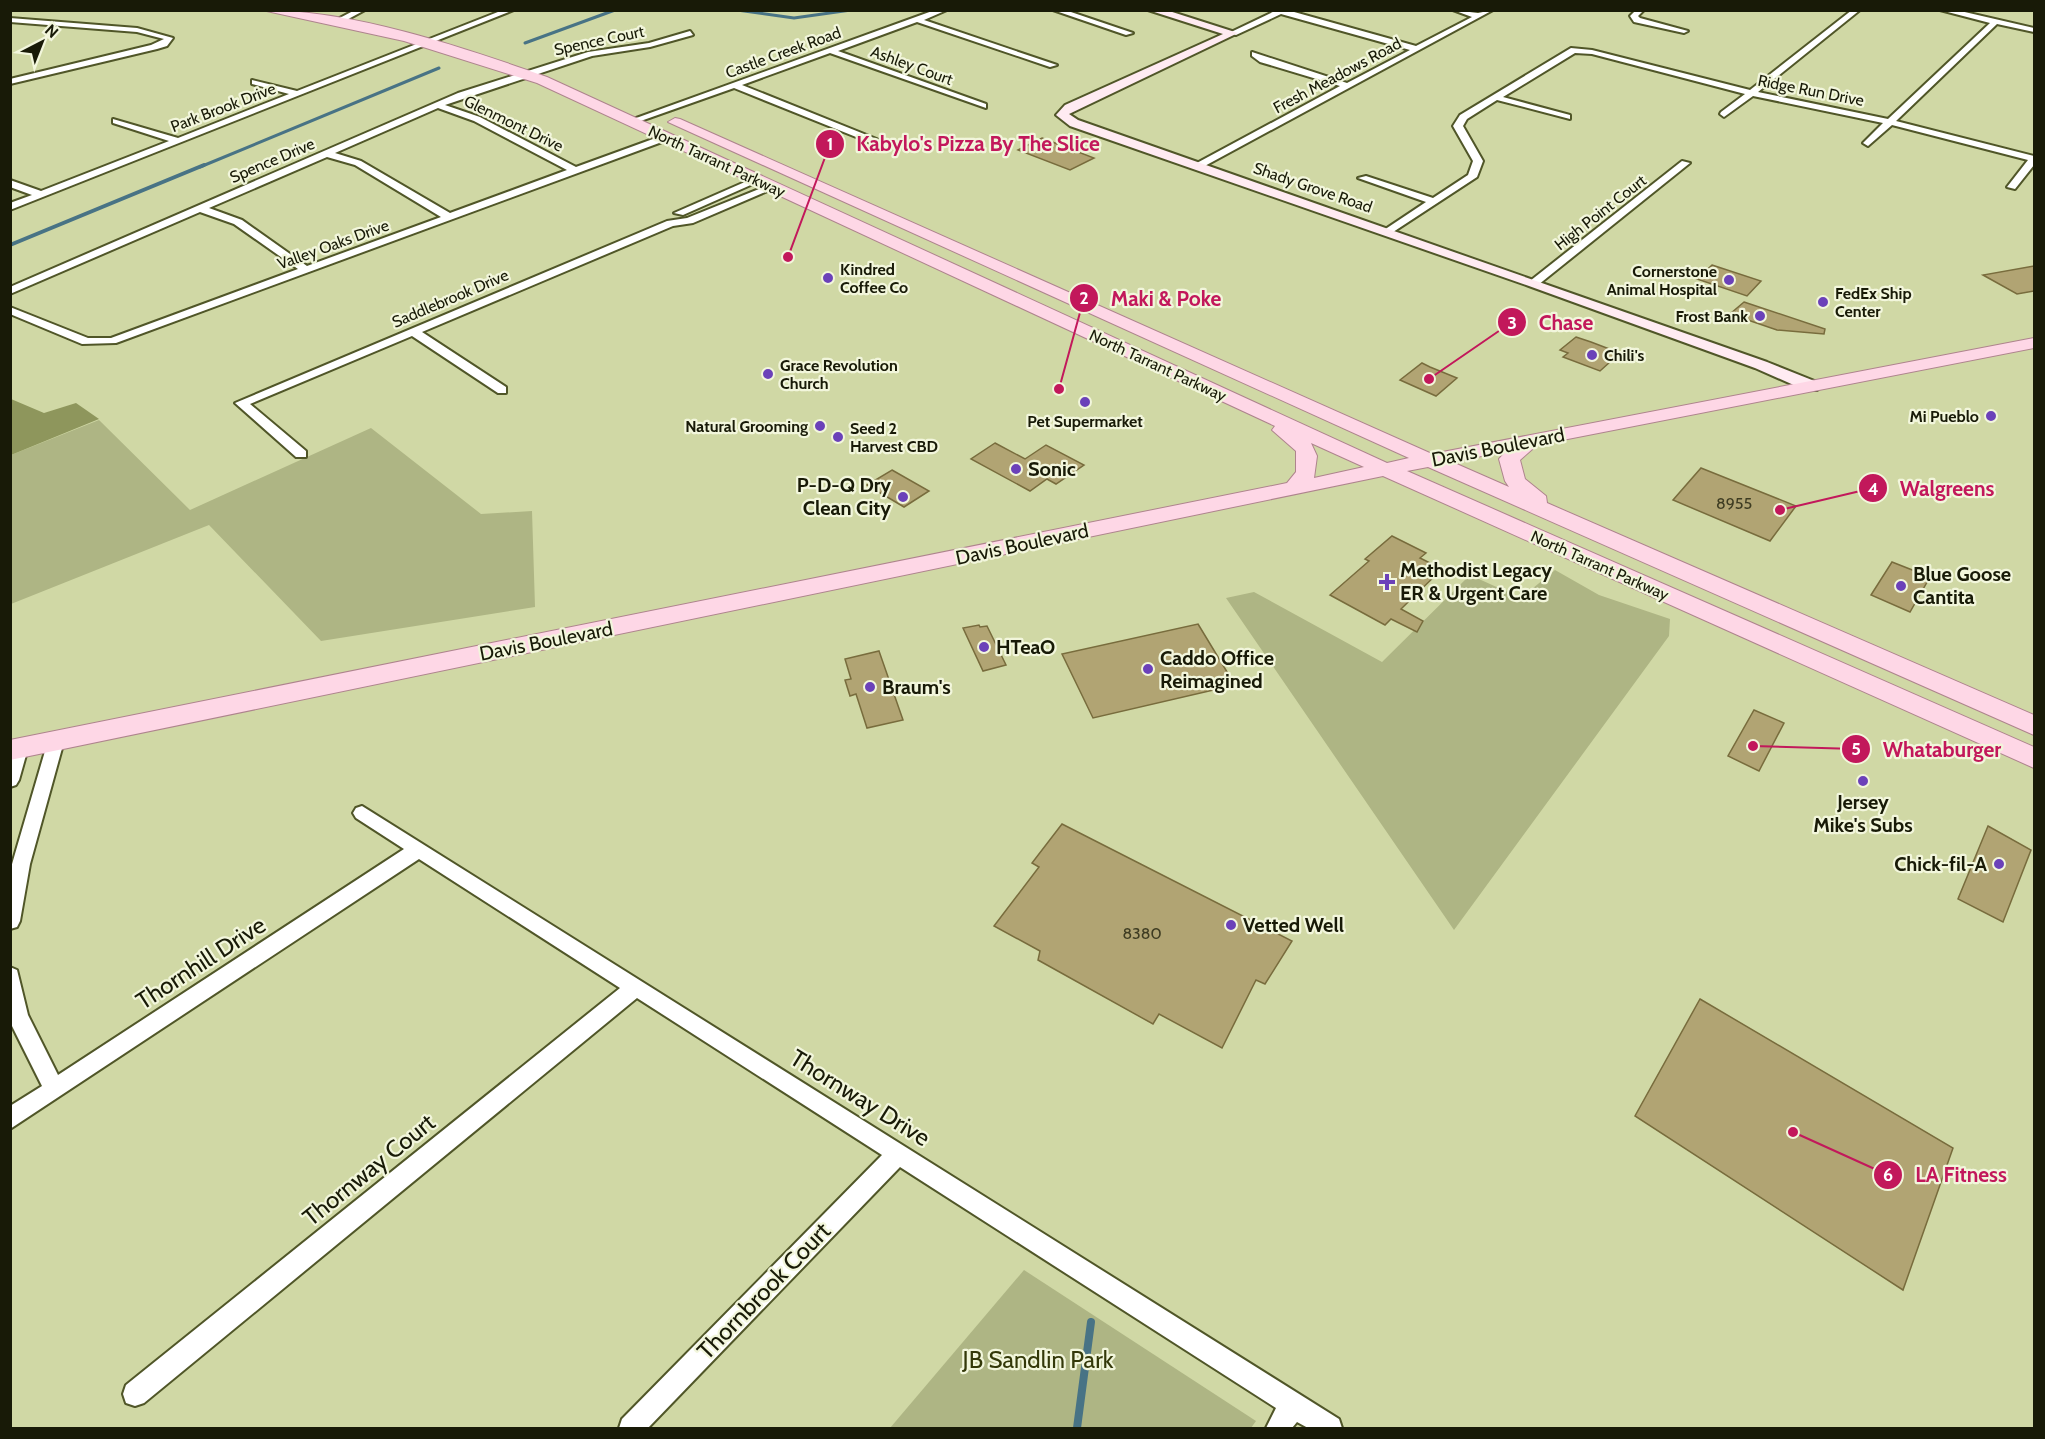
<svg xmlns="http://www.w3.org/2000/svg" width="2045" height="1439" font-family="Cabin,sans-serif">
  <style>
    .green { fill: #aeb584 }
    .forest { fill: #8e965c }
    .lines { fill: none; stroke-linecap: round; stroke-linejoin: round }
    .stream-far2 { stroke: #487385; stroke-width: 3 }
    .stream-far1 { stroke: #487385; stroke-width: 4 }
    .stream { stroke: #487385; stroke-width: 8 }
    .building { fill: #b1a473; stroke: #786c3d; stroke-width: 1.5 }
    .street-casing { stroke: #505628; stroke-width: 4 }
    .secondary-casing { stroke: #505628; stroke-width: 4 }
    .primary-casing { stroke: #ae848d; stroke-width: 2 }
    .street { fill: #fff; fill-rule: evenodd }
    .secondary { fill: #ffebf2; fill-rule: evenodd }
    .primary { fill: #fed7e6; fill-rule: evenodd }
    .poi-dot { fill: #6b41b9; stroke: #f2f6dc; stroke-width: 2 }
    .labels { text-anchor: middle; stroke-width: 4.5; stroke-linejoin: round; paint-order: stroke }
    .far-street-label { font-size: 16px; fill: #181a07; stroke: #f2f6dc }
    .far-poi-label { font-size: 16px; font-weight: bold; fill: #181a07; stroke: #f2f6dc; text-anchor: start }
    .number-label { font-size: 16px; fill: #3e3c22 }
    .street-label { font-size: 20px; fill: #181a07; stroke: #f2f6dc }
    .poi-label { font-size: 20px; font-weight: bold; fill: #181a07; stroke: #f2f6dc; text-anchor: start }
    .near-street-label { font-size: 24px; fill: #181a07; stroke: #f2f6dc }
    .near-park-label { font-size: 24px; fill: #333809; stroke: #f2f6dc }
    .leader { fill: none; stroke: #c2185b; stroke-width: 2 }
    .callout-dot { fill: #c2185b; stroke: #f2f6dc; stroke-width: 2 }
    .mark-label { font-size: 18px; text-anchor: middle; font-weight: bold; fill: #fff }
    .callout-label { font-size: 21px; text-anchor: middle; font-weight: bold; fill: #c2185b; stroke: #f2f6dc; stroke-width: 4.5; stroke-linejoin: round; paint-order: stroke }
  </style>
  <rect width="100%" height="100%" fill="#d0d8a5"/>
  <g class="green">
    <polygon points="99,420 190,510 371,428 481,514 532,511 535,607 321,641 209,525 11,604 11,455"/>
    <polygon points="1555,570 1599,595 1670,619 1669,636 1454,930 1226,598 1254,592 1382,662 1470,575 1521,598"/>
    <polygon points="1024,1270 1256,1421 1251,1428 890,1428"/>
  </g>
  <polygon class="forest" points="11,399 44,413 76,403 99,419 11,455"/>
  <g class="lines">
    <g class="stream-far2">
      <polyline points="737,10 794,18 851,10"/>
      <polyline points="525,43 615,10"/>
      <polyline points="200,167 439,68"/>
    </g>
    <polyline class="stream-far1" points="10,245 204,165"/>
    <polyline class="stream" points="1077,1428 1091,1322"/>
  </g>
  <g class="building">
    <polygon points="1042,138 1094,158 1070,170 1018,150"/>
    <polygon points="1712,265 1761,281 1747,296 1697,279"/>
    <polygon points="2034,266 2034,291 2017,294 1983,275"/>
    <polygon points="1744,302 1825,329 1824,334 1777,330 1730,314"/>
    <polygon points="1576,337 1591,342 1620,353 1600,371 1563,357 1568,353 1560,350"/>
    <polygon points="1422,363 1430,367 1457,378 1436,396 1400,380"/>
    <polygon points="995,443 1025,459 1046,445 1084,465 1056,484 1047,479 1030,491 971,459"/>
    <polygon points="1701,468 1796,506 1770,541 1673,500"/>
    <polygon points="892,470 929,491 904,507 867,485"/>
    <polygon points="1392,536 1426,553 1420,558 1442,569 1401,609 1423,621 1417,632 1391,619 1385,625 1330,595 1369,561 1365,559"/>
    <polygon points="1892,562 1930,577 1910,612 1871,595"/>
    <polygon points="1198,624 1235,685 1093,718 1062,654"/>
    <polygon points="979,625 980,627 987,626 1006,665 983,671 963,628"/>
    <polygon points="879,651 903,720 867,728 856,694 850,696 845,680 851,679 845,659"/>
    <polygon points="1754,710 1784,723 1759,771 1728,756"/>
    <polygon points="1062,824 1292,941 1265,984 1256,980 1222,1048 1159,1014 1153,1024 1038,960 1040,951 994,926 1039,867 1032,863"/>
    <polygon points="1988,826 2031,850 2003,922 1958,899"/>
    <polygon points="1700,999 1953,1148 1903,1290 1635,1116"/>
  </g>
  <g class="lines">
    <g class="street-casing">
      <g id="street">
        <polygon points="355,10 365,10 339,24 332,22"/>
        <polygon points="503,10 514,10 10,210 10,203 32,195 10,187 10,180 41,191 169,141 113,123 113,119 178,138 289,94 252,84 252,80 297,91"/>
        <polygon points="935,10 947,10 924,20 1057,65 1050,67 917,22 838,51 986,104 986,108 830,53 742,85 889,144 891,146 886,149 734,88 635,123 628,121"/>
        <polygon points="1053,10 1065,10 1133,33 1126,35"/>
        <polygon points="1277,10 1287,10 1416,46 1472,17 1453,10 1478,13 1493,10 1201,168 1195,168 1195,164 1340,86 1260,62 1252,56 1252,52 1347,83 1410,50 1281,14 1236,35 1229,33"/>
        <polygon points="1636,10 1644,10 1638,16 1640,18 1688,31 1684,33 1634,22 1630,16"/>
        <polygon points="1852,10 1860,10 1758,92 1888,119 1990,23 1940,10 1956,10 2034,28 2034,32 1997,24 1896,121 2034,156 2034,165 2015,189 2007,187 2028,160 1892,125 1868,146 1863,143 1883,123 1753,96 1724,117 1720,114 1721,112 1745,94 1592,54 1575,53 1503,97 1570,115 1570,119 1497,100 1467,119 1463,126 1483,161 1477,177 1390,234 1381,232 1426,202 1358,178 1366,176 1433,198 1468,175 1473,161 1453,126 1460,115 1571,48 1592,50 1750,90"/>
        <polygon points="10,18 137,28 173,38 167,46 157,49 10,84 10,79 151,45 164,39 137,32 10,22"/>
        <path d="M 690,31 L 693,35 L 650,47 L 592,56 L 445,105 L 480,117 L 576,167 L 664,135 L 670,135 L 670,139 L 116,343 L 82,344 L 10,314 L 10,307 L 88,338 L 111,338 L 298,269 L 234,224 L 200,212 L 10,294 L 10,287 L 458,93 L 588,52 L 649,43 ZM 438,108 L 474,121 L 567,170 L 450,213 L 361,161 L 335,153 ZM 327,157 L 355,165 L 441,217 L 307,266 L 242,220 L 209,208 Z"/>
        <polygon points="1682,161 1690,163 1538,285 1530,285 1530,281"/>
        <polygon points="754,178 762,180 683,215 674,213"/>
        <polygon points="769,185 777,187 693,223 673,226 422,332 506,387 506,393 498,393 412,336 250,404 306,451 306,457 296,457 235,403 667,221 687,218"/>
        <polygon points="56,735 62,737 64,741 30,864 20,921 17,927 10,929 10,871 48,741 50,737"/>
        <polygon points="20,742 26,743 28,748 19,780 16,785 10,787 10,751 14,743"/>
        <polygon points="362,806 1339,1419 1342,1428 1308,1428 1297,1422 1292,1428 1266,1428 1276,1408 900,1167 648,1428 619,1428 622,1419 882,1155 637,998 144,1403 135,1406 126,1403 123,1394 126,1385 620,988 419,859 10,1129 10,1106 42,1086 10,1022 10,967 17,970 28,1015 58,1075 404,849 356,818 353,813 356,808"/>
      </g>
    </g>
    <g class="secondary-casing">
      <polygon id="secondary" points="1148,10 1166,10 1238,33 1069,114 1078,120 1767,362 1817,382 1819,386 1817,390 1805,390 1755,368 1529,286 1070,126 1056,115 1065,105 1223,34"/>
    </g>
    <g class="primary-casing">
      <path id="primary" d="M 262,10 C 353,10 462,47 547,77 L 1387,463 L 1409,458 L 668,122 L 675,118 L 680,119 L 1432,454 L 2034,338 L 2034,348 L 1537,445 L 1520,460 L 1525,479 L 1546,496 L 1547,503 L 2034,715 L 2034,735 L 1428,467 L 1407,471 L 2034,747 L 2034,768 L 1383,476 L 10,760 L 10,740 L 1287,483 L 1296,472 L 1296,451 L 1272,430 L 1275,426 L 537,83 L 404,41 ZM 1311,443 L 1364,467 L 1314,478 L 1317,456 ZM 1506,451 L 1499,459 L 1505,481 L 1509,487 L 1452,462 Z"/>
    </g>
    <use href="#street" class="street"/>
    <use href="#secondary" class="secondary"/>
    <use href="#primary" class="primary"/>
  </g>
  <g class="poi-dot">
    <circle cx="828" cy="278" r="6"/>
    <circle cx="1729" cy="280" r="6"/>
    <circle cx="1823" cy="302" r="6"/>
    <circle cx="1760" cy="316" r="6"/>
    <circle cx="1592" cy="355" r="6"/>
    <circle cx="768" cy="374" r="6"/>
    <circle cx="1085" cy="402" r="6"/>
    <circle cx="1991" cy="416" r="6"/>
    <circle cx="820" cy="426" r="6"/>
    <circle cx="838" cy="437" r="6"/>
    <circle cx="1016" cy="469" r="6"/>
    <circle cx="903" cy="497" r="6"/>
    <path d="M1384 573h6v6h6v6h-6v6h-6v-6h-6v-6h6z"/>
    <circle cx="1901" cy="586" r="6"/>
    <circle cx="984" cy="647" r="6"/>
    <circle cx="1148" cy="669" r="6"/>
    <circle cx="870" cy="687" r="6"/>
    <circle cx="1863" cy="781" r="6"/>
    <circle cx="1999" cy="864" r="6"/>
    <circle cx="1231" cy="925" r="6"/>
  </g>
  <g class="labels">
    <g class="far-street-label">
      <text transform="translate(599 40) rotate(-12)" y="6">Spence Court</text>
      <text transform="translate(783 52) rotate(-20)" y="6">Castle Creek Road</text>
      <text transform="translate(912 65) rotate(20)" y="6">Ashley Court</text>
      <text transform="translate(1337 75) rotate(-28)" y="6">Fresh Meadows Road</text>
      <text transform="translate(1811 90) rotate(11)" y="6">Ridge Run Drive</text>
      <text transform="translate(223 107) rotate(-21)" y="6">Park Brook Drive</text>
      <text transform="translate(514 123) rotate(26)" y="6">Glenmont Drive</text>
      <text transform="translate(272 160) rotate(-23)" y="6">Spence Drive</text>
      <text transform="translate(717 161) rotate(25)" y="6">North Tarrant Parkway</text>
      <text transform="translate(1313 187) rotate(19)" y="6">Shady Grove Road</text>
      <text transform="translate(1600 212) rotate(-38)" y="6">High Point Court</text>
      <text transform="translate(333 244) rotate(-20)" y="6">Valley Oaks Drive</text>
      <text transform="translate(450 298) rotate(-23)" y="6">Saddlebrook Drive</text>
      <text transform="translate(1158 365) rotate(25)" y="6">North Tarrant Parkway</text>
      <text transform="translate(1600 565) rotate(24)" y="6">North Tarrant Parkway</text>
    </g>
    <g class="far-poi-label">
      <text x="840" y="275">Kindred<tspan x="840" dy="18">Coffee Co</tspan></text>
      <text x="1717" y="277" text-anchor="end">Cornerstone<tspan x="1717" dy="18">Animal Hospital</tspan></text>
      <text x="1835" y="299">FedEx Ship<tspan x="1835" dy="18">Center</tspan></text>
      <text x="1748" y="322" text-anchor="end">Frost Bank</text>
      <text x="1604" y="361">Chili's</text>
      <text x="780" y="371">Grace Revolution<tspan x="780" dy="18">Church</tspan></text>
      <text x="1979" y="422" text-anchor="end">Mi Pueblo</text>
      <text x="1085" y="427" text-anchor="middle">Pet Supermarket</text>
      <text x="808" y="432" text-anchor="end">Natural Grooming</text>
      <text x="850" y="434">Seed 2<tspan x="850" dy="18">Harvest CBD</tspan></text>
    </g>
    <g class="number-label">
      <text x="1734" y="509">8955</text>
      <text x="1142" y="939">8380</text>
    </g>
    <g class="street-label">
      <text transform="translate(1498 447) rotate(-11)" y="7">Davis Boulevard</text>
      <text transform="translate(1022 544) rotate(-12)" y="7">Davis Boulevard</text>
      <text transform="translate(546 641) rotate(-11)" y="7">Davis Boulevard</text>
    </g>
    <g class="poi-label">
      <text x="1028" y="476">Sonic</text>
      <text x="891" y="492" text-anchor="end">P-D-Q Dry<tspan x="891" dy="23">Clean City</tspan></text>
      <text x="1400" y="577">Methodist Legacy<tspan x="1400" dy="23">ER &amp; Urgent Care</tspan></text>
      <text x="1913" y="581">Blue Goose<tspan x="1913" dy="23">Cantita</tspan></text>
      <text x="996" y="654">HTeaO</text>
      <text x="1160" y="665">Caddo Office<tspan x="1160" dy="23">Reimagined</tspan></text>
      <text x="882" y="694">Braum's</text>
      <text x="1863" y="809" text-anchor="middle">Jersey<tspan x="1863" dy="23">Mike's Subs</tspan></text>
      <text x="1987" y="871" text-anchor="end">Chick-fil-A</text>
      <text x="1243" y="932">Vetted Well</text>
    </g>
    <g class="near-street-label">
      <text transform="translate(201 963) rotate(-33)" y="8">Thornhill Drive</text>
      <text transform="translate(860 1098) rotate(32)" y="8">Thornway Drive</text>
      <text transform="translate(369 1170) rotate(-39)" y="8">Thornway Court</text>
      <text transform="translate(764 1291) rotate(-46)" y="8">Thornbrook Court</text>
    </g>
    <g class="near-park-label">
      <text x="1038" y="1368">JB Sandlin Park</text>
    </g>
  </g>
  <path class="leader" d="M788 257L830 144M1059 389L1084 298M1429 379L1512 322M1780 510L1873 488M1753 746L1856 749M1793 1132L1888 1175"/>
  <g class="callout-dot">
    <circle cx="788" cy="257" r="6"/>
    <circle cx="1059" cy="389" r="6"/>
    <circle cx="1429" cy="379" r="6"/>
    <circle cx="1780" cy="510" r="6"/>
    <circle cx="1753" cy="746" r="6"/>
    <circle cx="1793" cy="1132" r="6"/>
    <circle cx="830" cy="144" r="15"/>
    <circle cx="1084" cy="298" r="15"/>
    <circle cx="1512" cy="322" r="15"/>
    <circle cx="1873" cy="488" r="15"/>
    <circle cx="1856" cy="749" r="15"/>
    <circle cx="1888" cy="1175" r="15"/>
  </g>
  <g class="mark-label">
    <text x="830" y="150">1</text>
    <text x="1084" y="304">2</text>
    <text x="1512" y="329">3</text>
    <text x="1873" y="495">4</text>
    <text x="1856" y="755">5</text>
    <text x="1888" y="1181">6</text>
  </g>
  <g class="callout-label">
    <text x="978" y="151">Kabylo's Pizza By The Slice</text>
    <text x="1166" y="306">Maki &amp; Poke</text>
    <text x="1566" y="330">Chase</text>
    <text x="1947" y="496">Walgreens</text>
    <text x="1942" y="757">Whataburger</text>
    <text x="1961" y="1182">LA Fitness</text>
  </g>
  <rect width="2045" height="1439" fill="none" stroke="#181a07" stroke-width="24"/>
  <g transform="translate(42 42) rotate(42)" stroke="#f2f6dc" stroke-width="4.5" paint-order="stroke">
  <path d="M0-4.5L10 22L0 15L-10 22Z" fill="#181a07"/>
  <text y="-9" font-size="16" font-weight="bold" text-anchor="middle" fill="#181a07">N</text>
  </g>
</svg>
